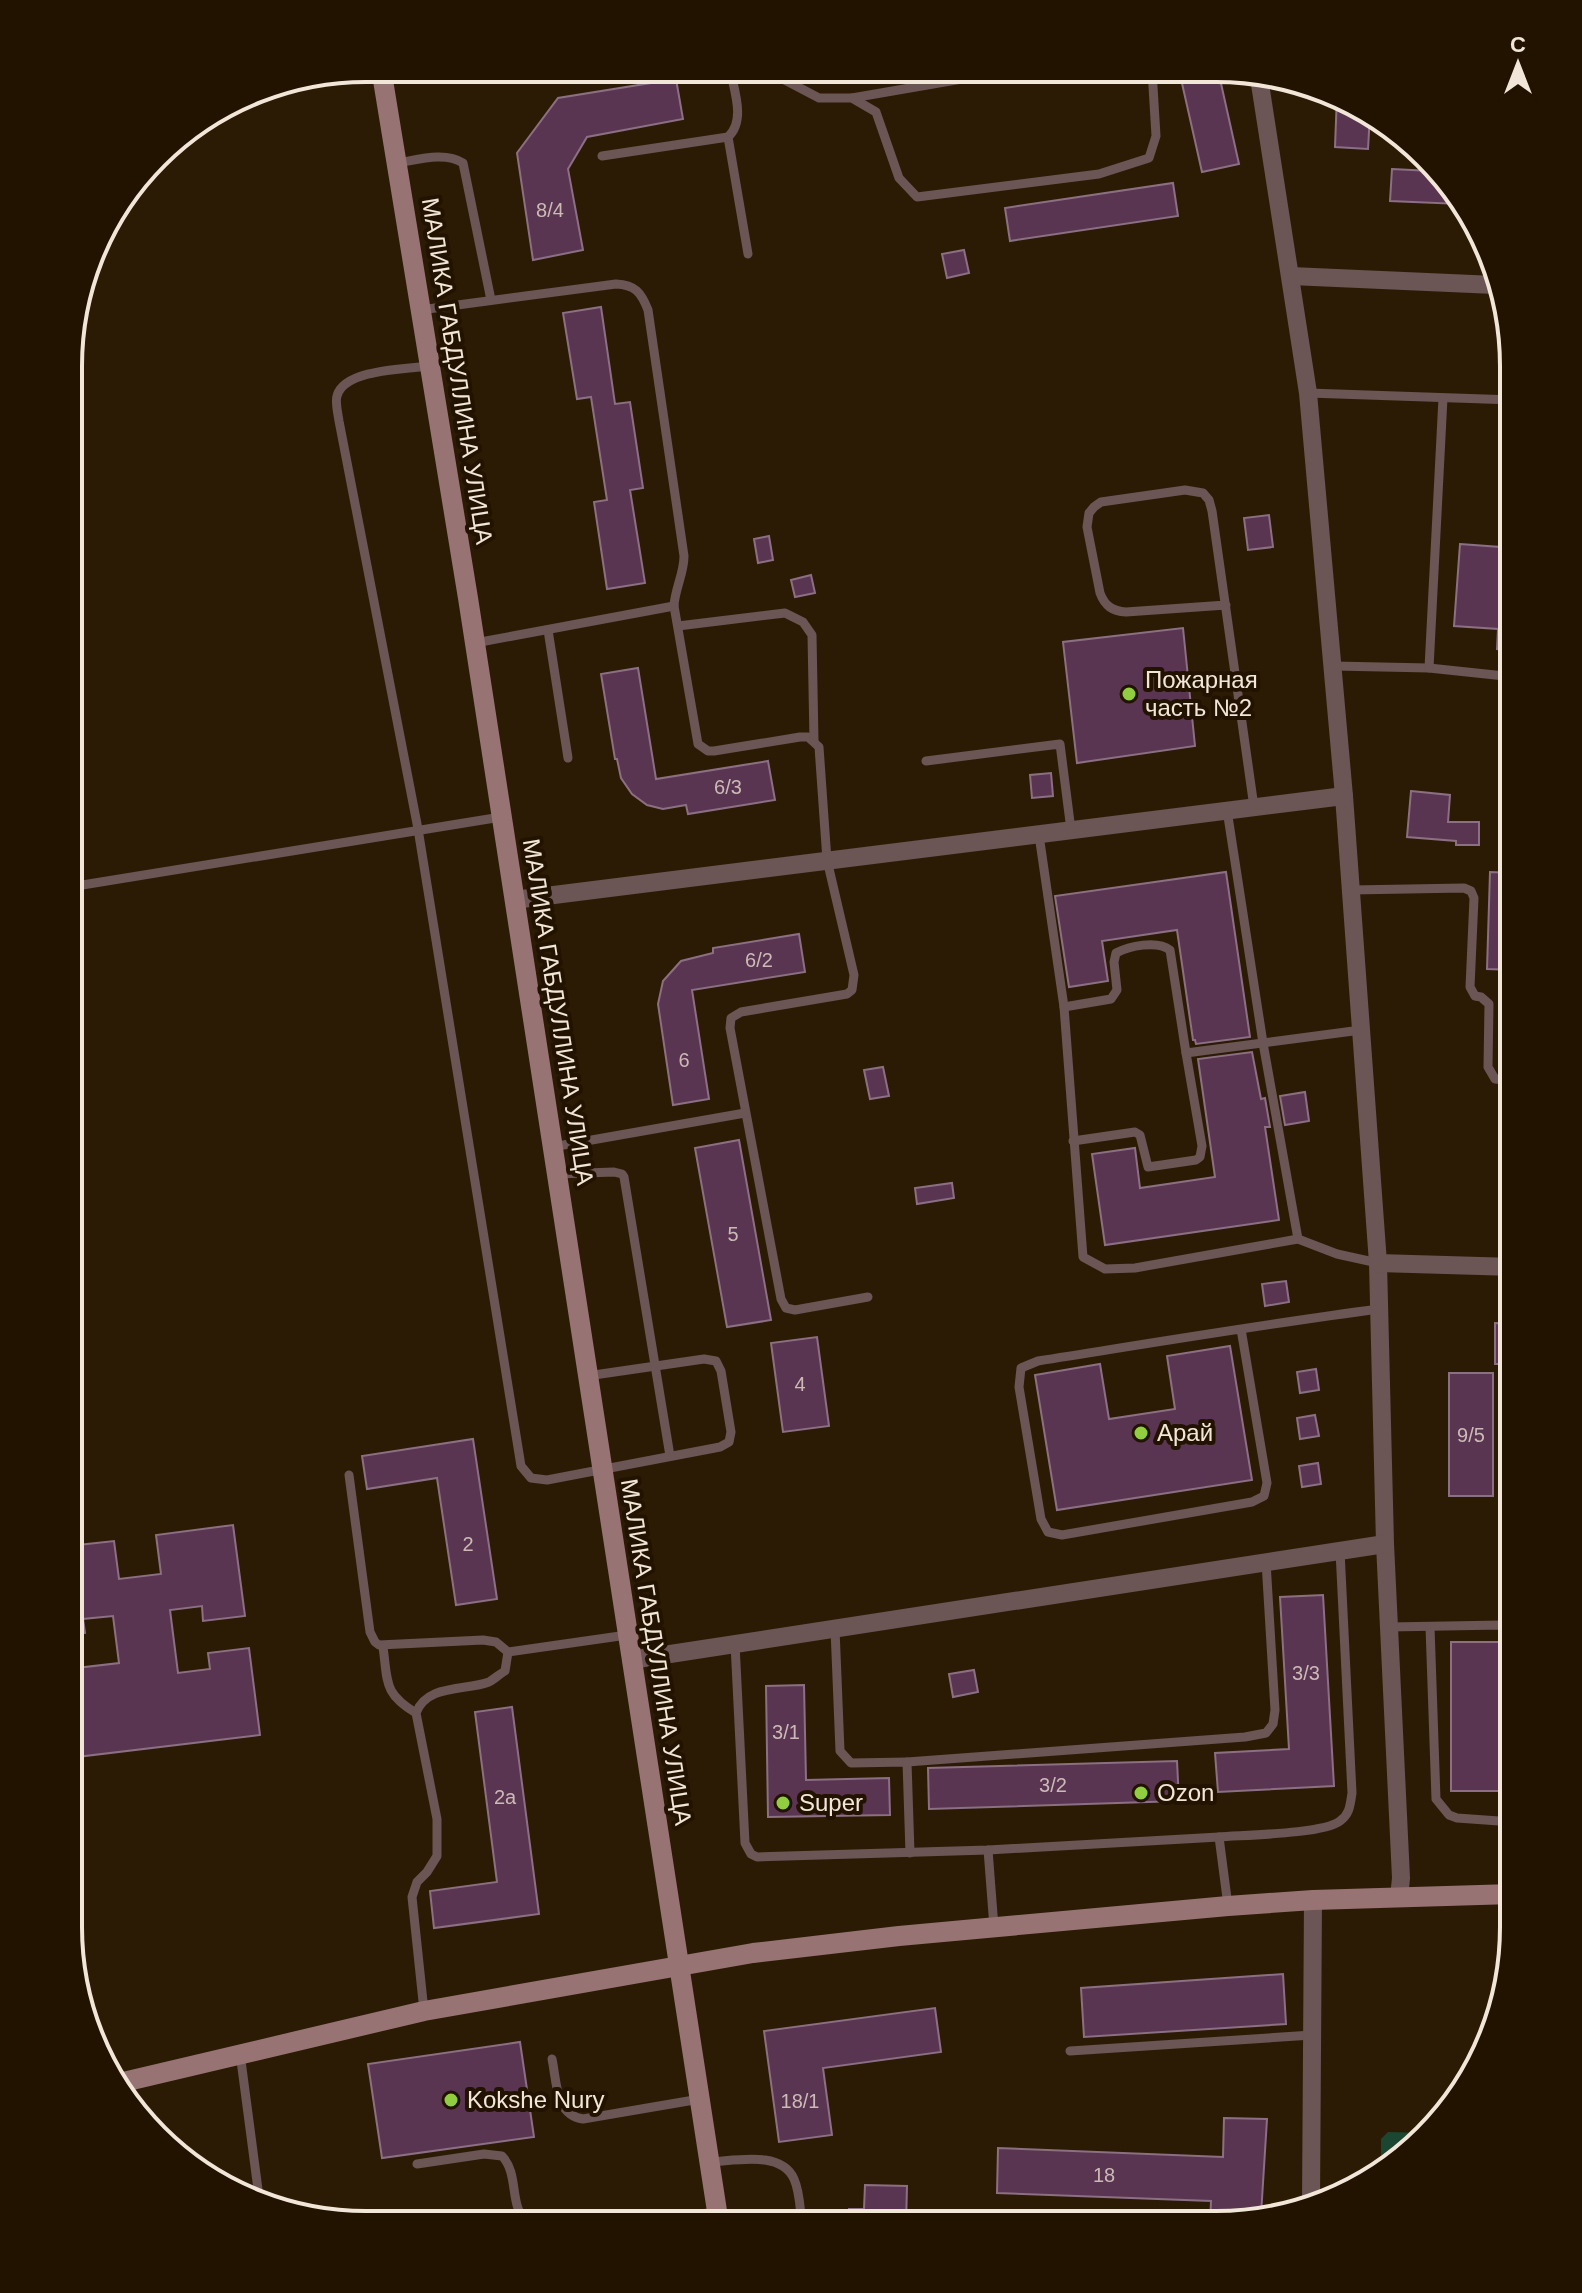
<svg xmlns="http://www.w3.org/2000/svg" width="1582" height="2293" font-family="Arial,sans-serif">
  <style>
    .green { fill: #1b4632 }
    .building { fill: #593551; stroke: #8b6f83; stroke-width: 2 }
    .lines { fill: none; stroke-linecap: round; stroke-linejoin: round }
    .lane { stroke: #6b5555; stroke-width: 9 }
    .street { stroke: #6b5555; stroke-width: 18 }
    .secondary { stroke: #977374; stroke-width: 20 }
    .poi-dot { fill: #90cd41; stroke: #221200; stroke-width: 3 }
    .labels { text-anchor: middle; stroke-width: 8; stroke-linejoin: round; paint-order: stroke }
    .number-label { font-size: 20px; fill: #ccbab6 }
    .street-label { font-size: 24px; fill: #f2e6d8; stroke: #221200 }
    .poi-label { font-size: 24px; fill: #f2e6d8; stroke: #221200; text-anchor: start }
    .rim { fill: none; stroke: #f2e6d8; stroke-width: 4 }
  </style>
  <rect width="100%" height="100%" fill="#2c1b04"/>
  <polygon class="green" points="1388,2132 1429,2133 1412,2151 1381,2172 1381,2139"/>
  <g class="building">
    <polygon points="1179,70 1218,70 1239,164 1202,172"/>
    <polygon points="676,79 683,119 587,137 568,169 583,250 533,260 517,153 558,98"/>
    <polygon points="1337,95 1370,114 1368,149 1335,147"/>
    <polygon points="1392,169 1431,171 1459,204 1390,201"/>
    <polygon points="1173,183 1178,216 1010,241 1005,208"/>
    <polygon points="964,250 969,273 947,278 942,254"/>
    <polygon points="601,307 615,404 630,402 643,488 630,490 645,583 607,589 594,502 607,500 591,397 577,399 563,313"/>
    <polygon points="1269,515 1273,547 1248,550 1244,518"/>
    <polygon points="769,536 773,560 758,563 754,539"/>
    <polygon points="1460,544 1514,548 1514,651 1497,649 1498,629 1454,626"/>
    <polygon points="811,575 815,593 795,597 791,580"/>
    <polygon points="1183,628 1195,746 1077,763 1063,642"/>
    <polygon points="638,668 656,779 768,761 775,800 688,814 686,805 663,809 647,805 632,794 621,778 617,759 615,759 601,674"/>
    <polygon points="1051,773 1053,796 1032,798 1030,775"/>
    <polygon points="1411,791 1450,795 1448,822 1479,822 1479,845 1456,845 1456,841 1407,837"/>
    <polygon points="1226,872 1250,1037 1196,1044 1195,1040 1193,1040 1177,930 1102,941 1108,981 1069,987 1055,896"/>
    <polygon points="1490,872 1514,873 1514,970 1487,969"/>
    <polygon points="799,934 805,972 692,990 709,1099 673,1105 658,1004 663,981 681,961 713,953 713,948"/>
    <polygon points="1252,1052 1261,1099 1265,1098 1270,1127 1265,1127 1279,1220 1105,1245 1092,1154 1135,1148 1140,1188 1215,1177 1198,1059"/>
    <polygon points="883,1067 889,1096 870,1099 864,1070"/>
    <polygon points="1305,1092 1309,1121 1285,1125 1280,1096"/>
    <polygon points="739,1140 771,1320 727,1327 695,1148"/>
    <polygon points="952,1183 954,1198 917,1204 915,1188"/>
    <polygon points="1286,1281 1289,1302 1265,1306 1262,1284"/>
    <polygon points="1495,1323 1514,1324 1514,1364 1495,1364"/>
    <polygon points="817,1337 829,1426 783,1432 771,1343"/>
    <polygon points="1230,1346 1252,1480 1057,1510 1035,1375 1100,1364 1109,1419 1175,1409 1167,1356"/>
    <polygon points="1316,1369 1319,1390 1300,1393 1297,1372"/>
    <rect x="1449" y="1373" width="44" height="123"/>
    <polygon points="1315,1415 1319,1436 1300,1439 1297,1418"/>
    <polygon points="473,1439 497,1599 456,1605 437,1478 367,1489 362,1456"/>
    <polygon points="1318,1463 1321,1484 1302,1487 1299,1466"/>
    <polygon points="233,1525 245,1616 203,1621 202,1606 170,1610 178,1673 210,1669 208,1653 249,1648 260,1735 68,1758 68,1669 119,1663 113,1616 83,1619 85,1633 68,1635 69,1546 114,1541 119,1579 161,1574 156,1535"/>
    <polygon points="1323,1595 1334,1786 1218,1792 1215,1753 1289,1749 1280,1597"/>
    <polygon points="1451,1642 1500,1642 1501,1739 1513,1739 1513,1791 1451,1791"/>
    <polygon points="974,1670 978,1692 953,1697 949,1674"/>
    <polygon points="804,1685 806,1780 889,1778 890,1815 768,1817 766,1686"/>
    <polygon points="512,1707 539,1914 434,1928 430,1891 497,1882 475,1712"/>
    <polygon points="1177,1761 1179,1801 929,1809 928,1768"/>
    <polygon points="1283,1974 1286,2024 1084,2037 1081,1988"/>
    <polygon points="935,2008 941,2052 823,2068 832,2135 779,2142 764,2031"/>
    <polygon points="520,2042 534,2137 382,2158 368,2064"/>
    <polygon points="1224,2118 1267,2119 1261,2215 1210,2225 1211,2201 997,2193 998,2148 1223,2157"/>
    <polygon points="865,2185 907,2186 906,2224 849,2224 849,2209 864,2209"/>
  </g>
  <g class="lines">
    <g class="lane">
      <polyline points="776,69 779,77 819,98 852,98 876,112 899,178 917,197 1099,174 1149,158 1156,136 1152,70"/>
      <polyline points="852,98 1014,70"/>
      <polyline points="728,137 748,254"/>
      <path d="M 602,156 L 728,137 C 746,121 734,90 730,69"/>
      <path d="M 397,163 C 417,160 445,151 463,163 L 491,300"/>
      <path d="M 420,310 L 616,284 C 635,285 641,292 648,310 L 684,556 C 684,574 675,588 674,606 L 698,744 L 708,751 L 714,751 L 800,737 L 808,737 L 819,747 L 827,860 L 854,975 L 852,990 L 847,994 L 741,1012 L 731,1018 L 730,1028 L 781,1299 L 786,1308 L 795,1310 L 868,1297"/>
      <path d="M 429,366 C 407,369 344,369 337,396 C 335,402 338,414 339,421 L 418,829 L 521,1466 L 531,1478 L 547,1480 L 720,1447 L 729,1442 L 731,1432 L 721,1371 L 716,1361 L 704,1359 L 587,1376"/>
      <polyline points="1308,393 1514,400"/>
      <path d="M 1226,605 L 1126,612 C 1112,611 1105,606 1100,593 L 1087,527 L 1089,513 L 1094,507 L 1101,502 L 1185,490 L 1203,493 L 1209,500 L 1212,511 L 1254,807"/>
      <polyline points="678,626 785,613 803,622 812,635 814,741"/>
      <polyline points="548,630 568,758"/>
      <polyline points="475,643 674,606"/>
      <polyline points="1334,666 1429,668 1514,677"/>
      <polyline points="1429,668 1443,398"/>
      <polyline points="926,761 1060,744 1071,830"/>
      <polyline points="1227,810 1263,1043 1298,1239"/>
      <polyline points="1039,835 1064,1007 1083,1257 1105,1269 1135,1268 1298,1239 1337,1254 1378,1263"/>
      <polyline points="70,887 501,817"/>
      <polyline points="1351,890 1464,888 1471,891 1474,898 1470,987 1475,996 1481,997 1489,1004 1488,1067 1495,1079 1514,1081"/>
      <path d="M 1064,1007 L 1111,999 L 1117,990 L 1114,962 L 1116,953 C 1129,946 1157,940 1170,950 L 1186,1053 L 1361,1030"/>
      <polyline points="1073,1141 1135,1132 1140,1135 1148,1167 1196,1160 1200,1157 1202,1146 1186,1053"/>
      <polyline points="552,1147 745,1113"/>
      <polyline points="557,1174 614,1172 622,1174 624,1177 670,1456"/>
      <path d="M 1241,1329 L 1267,1483 L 1264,1496 L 1252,1502 L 1062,1535 L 1048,1532 L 1041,1519 L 1019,1387 L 1021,1368 L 1038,1361 C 1152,1343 1265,1324 1379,1309"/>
      <polyline points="349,1475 370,1632 375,1642 379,1645 483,1640 496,1642 508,1652 627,1635"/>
      <polyline points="1514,1510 1510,1498 1514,1403"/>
      <path d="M 1389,1627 L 1502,1625 C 1514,1639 1509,1692 1509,1712 L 1513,1722"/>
      <polyline points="1430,1627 1436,1799 1449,1815 1457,1818 1513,1822"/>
      <polyline points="835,1629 840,1751 851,1763 907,1762 910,1853"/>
      <polyline points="735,1644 745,1843 751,1854 757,1857 988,1850 1219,1837 1228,1906"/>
      <path d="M 383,1647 C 388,1682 383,1693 416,1713"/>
      <polyline points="907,1762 1245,1737 1266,1733 1273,1724 1275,1710 1266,1562"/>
      <path d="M 1219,1837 C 1243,1835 1324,1834 1340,1821 C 1350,1814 1350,1805 1352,1793 L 1340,1551"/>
      <polyline points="988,1850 994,1927"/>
      <path d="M 424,2011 L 412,1897 L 417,1882 L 427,1872 L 437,1856 L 437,1819 L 416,1713 C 427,1684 465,1691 489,1682 C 494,1679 500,1674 505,1671 L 508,1652"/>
      <polyline points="1070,2051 1312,2035"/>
      <polyline points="240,2053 259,2197"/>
      <path d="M 552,2059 C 557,2082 555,2115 583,2119 L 700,2099"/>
      <path d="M 710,2162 C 735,2161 781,2150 794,2179 C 800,2192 800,2210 802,2224"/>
      <path d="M 417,2164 L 484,2154 L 502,2156 C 520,2175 508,2207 528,2223"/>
      <polyline points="615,2223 718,2212"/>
      <polyline points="1032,2224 1046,2222 1135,2225"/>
    </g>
    <g class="street">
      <polyline points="1258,71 1308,393 1344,796 1378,1263 1385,1544 1401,1878 1399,1898"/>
      <polyline points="1291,276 1495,285"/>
      <polyline points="514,900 1344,796"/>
      <polyline points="1378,1263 1514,1267"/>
      <polyline points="631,1660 1385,1544"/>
      <polyline points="1311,2203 1313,1900"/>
    </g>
    <g class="secondary">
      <polyline points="381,68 468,598 719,2224"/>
      <polyline points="115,2084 424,2011 753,1953 899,1936 1228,1906 1313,1900 1513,1894"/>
    </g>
  </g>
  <g class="poi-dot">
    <circle cx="1129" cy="694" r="8"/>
    <circle cx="1141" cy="1433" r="8"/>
    <circle cx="1141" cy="1793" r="8"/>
    <circle cx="783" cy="1803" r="8"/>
    <circle cx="451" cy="2100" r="8"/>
  </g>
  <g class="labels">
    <g class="number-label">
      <text x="550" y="217">8/4</text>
      <text x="728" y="794">6/3</text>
      <text x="759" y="967">6/2</text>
      <text x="684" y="1067">6</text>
      <text x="733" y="1241">5</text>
      <text x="800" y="1391">4</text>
      <text x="1471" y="1442">9/5</text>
      <text x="468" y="1551">2</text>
      <text x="1306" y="1680">3/3</text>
      <text x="786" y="1739">3/1</text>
      <text x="1053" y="1792">3/2</text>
      <text x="505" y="1804">2а</text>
      <text x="800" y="2108">18/1</text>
      <text x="1104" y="2182">18</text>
    </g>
    <g class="street-label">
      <text transform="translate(457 371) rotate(81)" y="8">МАЛИКА ГАБДУЛЛИНА УЛИЦА</text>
      <text transform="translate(558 1012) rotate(81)" y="8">МАЛИКА ГАБДУЛЛИНА УЛИЦА</text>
      <text transform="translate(656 1652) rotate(81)" y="8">МАЛИКА ГАБДУЛЛИНА УЛИЦА</text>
    </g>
    <g class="poi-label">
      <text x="1145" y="688">Пожарная<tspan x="1145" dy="28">часть №2</tspan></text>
      <text x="1157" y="1441">Арай</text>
      <text x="1157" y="1801">Ozon</text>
      <text x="799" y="1811">Super</text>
      <text x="467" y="2108">Kokshe Nury</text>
    </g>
  </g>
  <path d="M0 0H1582V2293H0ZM366 82H1216A284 284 0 0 1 1500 366V1927A284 284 0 0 1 1216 2211H366A284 284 0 0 1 82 1927V366A284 284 0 0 1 366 82Z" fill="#221200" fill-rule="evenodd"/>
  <path class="rim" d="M366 82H1216A284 284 0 0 1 1500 366V1927A284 284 0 0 1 1216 2211H366A284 284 0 0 1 82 1927V366A284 284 0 0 1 366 82Z"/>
  <g transform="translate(1518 64)" stroke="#221200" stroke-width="6" paint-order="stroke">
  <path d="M0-6L14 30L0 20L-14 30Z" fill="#f2e6d8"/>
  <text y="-12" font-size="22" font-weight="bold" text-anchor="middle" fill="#f2e6d8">С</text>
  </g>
</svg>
